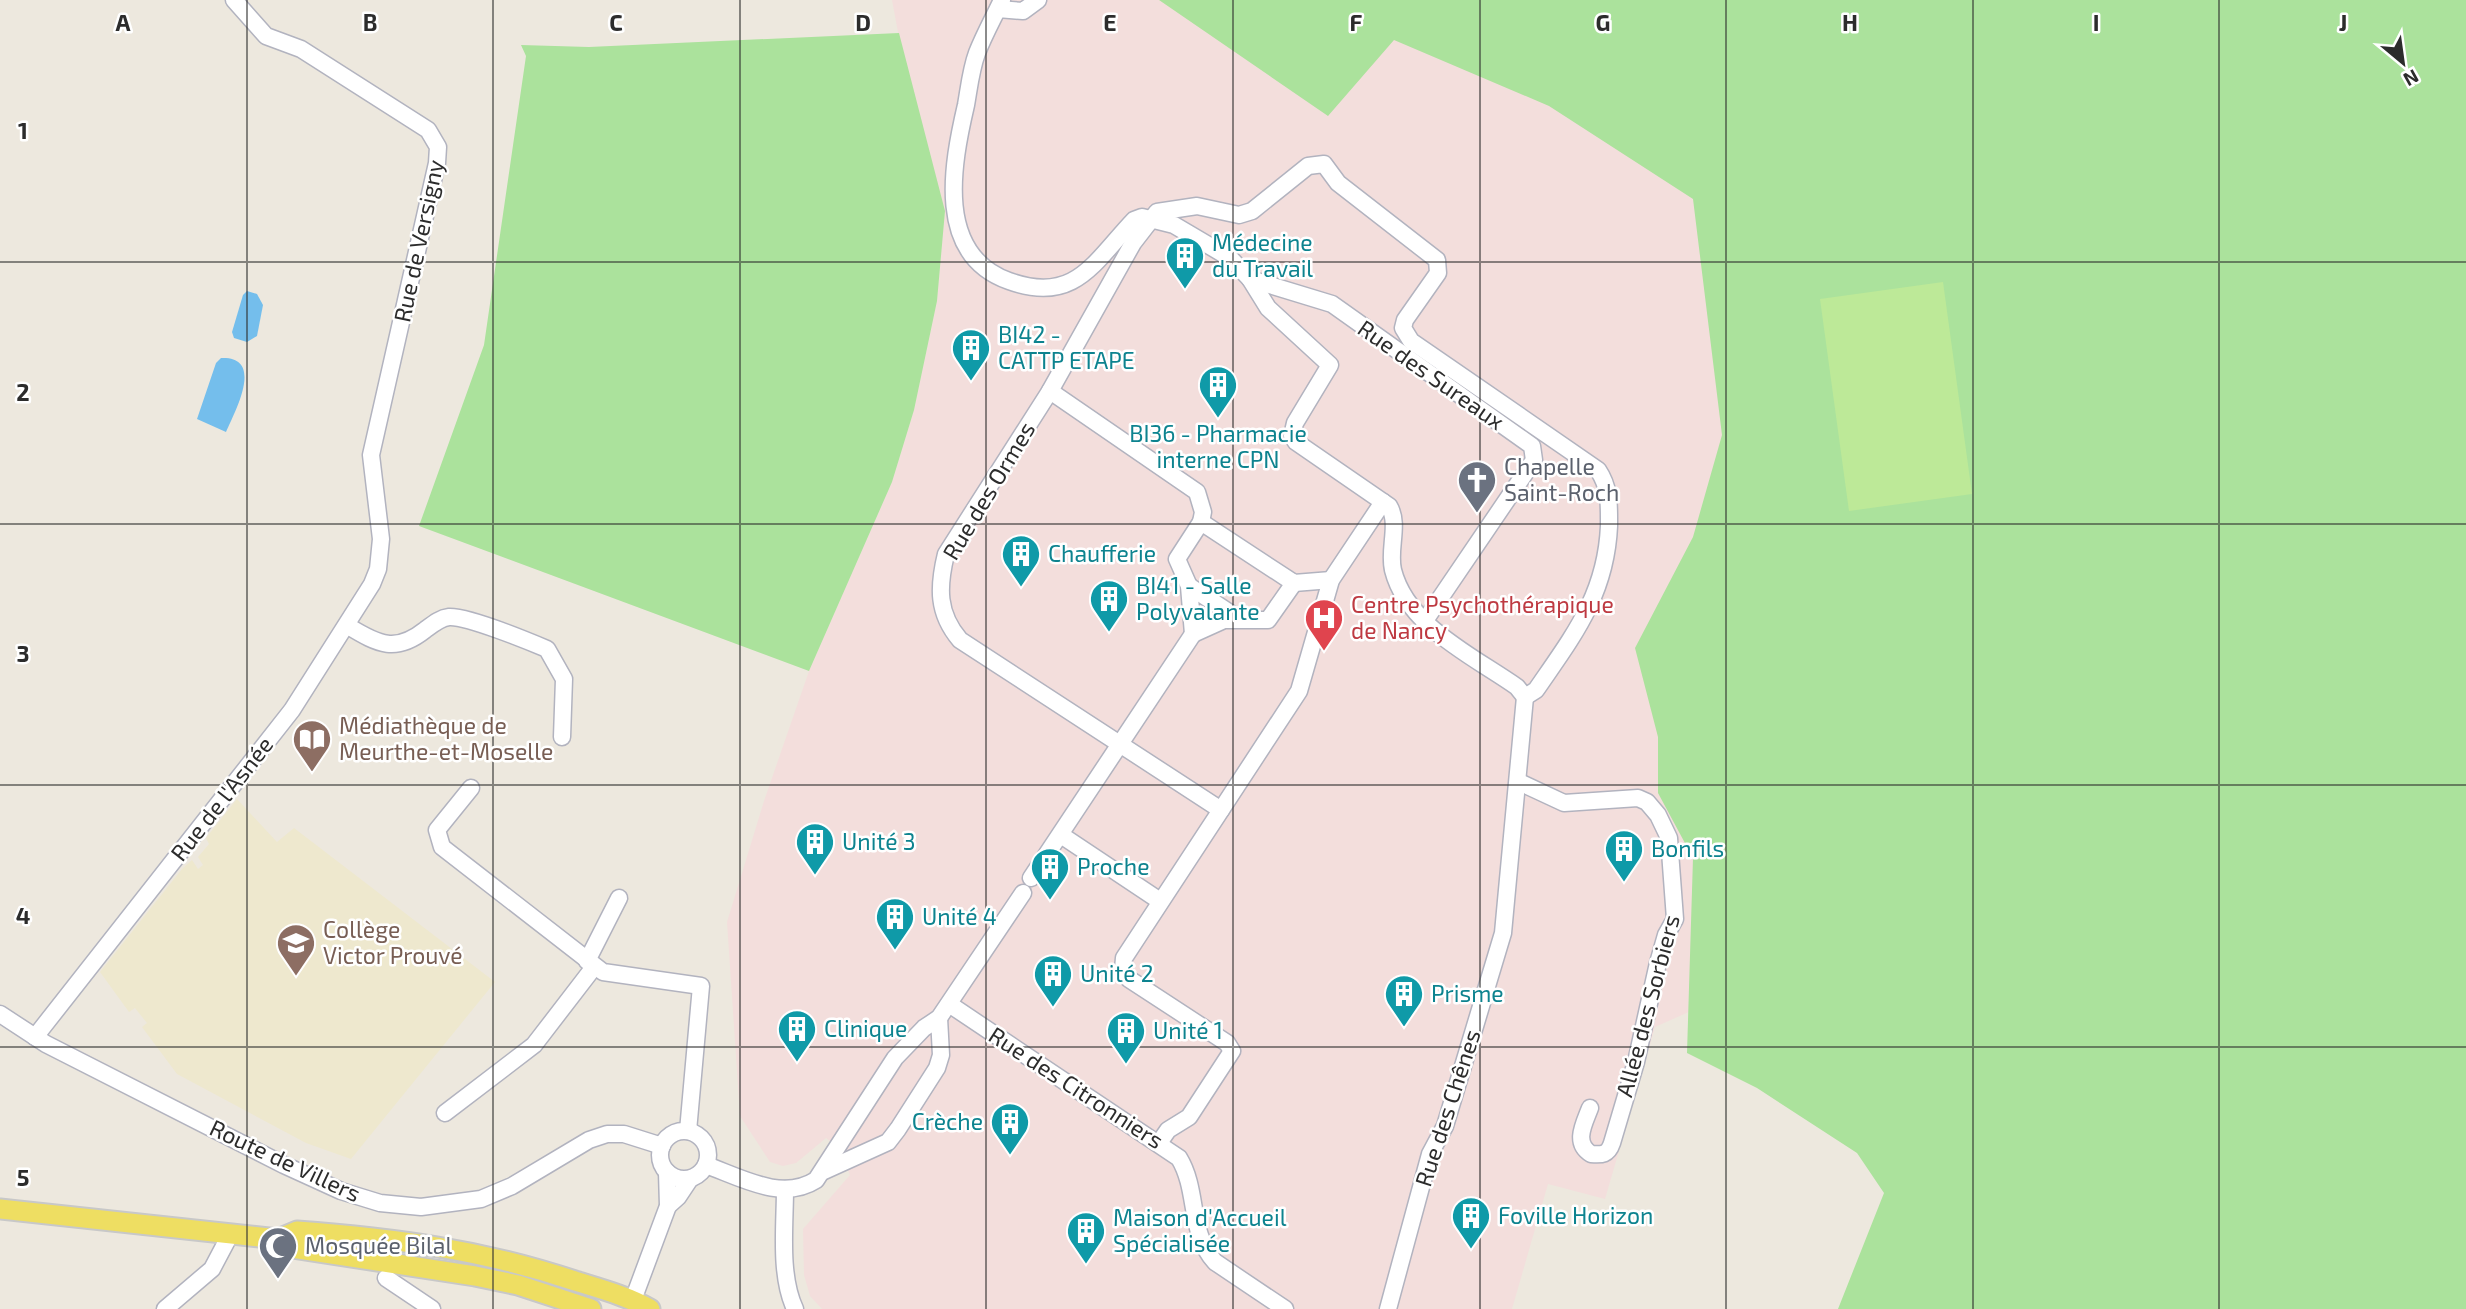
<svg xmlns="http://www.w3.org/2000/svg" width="2466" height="1309" font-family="'Exo 2',sans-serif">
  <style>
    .education { fill: #eee8ce }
    .medical { fill: #f3dedc }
    .green { fill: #abe29c }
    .pitch { fill: #bde998 }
    .water { fill: #74beec }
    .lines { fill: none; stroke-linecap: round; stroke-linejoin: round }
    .minor-casing { stroke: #b2b3bf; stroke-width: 19 }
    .major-casing { stroke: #c8c8c8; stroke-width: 23 }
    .minor { stroke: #fff; stroke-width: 16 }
    .major { stroke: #eede62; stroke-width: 19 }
    .grid { fill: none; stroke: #2c2c2c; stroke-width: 2; stroke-opacity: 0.55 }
    .labels { text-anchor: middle; stroke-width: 5; stroke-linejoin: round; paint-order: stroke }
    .street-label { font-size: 23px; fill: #2c2c2c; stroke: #fff }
    .culture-label { font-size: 23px; fill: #0d838f; stroke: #fff; text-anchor: start }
    .worship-label { font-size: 23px; fill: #5b616d; stroke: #fff; text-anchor: start }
    .health-label { font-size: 23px; fill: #be3a42; stroke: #fff; text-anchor: start }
    .education-label { font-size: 23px; fill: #785e54; stroke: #fff; text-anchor: start }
    .grid-label { font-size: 23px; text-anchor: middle; font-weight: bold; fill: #2c2c2c; stroke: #fff; stroke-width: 5; stroke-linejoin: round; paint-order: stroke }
  </style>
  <rect width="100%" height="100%" fill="#ede8de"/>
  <polygon class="education" points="237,799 277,842 294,828 495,982 351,1159 306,1143 177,1074 142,1027 147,1023 135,1008 129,1012 100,972 182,869 192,860 198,869 203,865 198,857 209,844 206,838"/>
  <polygon class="medical" points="892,0 1741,0 1700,1007 1655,1027 1605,1199 1548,1184 1512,1309 822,1309 810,1296 804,1275 803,1229 850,1175 839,1148 826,1138 796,1163 783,1166 770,1162 740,1116 727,922 764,801 809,671 892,482 914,410 937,301 945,211 903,59"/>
  <g class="green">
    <polygon points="1159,0 2466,0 2466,1309 1838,1309 1884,1193 1857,1153 1757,1088 1687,1053 1693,858 1658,793 1658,737 1635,648 1693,537 1722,435 1693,199 1549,106 1394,40 1328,116"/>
    <polygon points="899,33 945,211 937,301 914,410 892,482 809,671 419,526 484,345 526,56 521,45 589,47"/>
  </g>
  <polygon class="pitch" points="1943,282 1972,494 1849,511 1820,299"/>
  <g class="water">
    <polygon points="247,291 257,294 263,305 257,336 247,342 234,338 232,332 243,295"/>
    <path d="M 221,358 C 266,356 234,413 226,432 L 197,419 L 216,363 Z"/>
  </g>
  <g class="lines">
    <g class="minor-casing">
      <g id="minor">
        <path d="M 1002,0 C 994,17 984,35 977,53 C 971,69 969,88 966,105 C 952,165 935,255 1009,281 C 1075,305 1094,262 1134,220 L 1142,217 L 1174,225 L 1230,258 L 1250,279 L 1332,304 L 1532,446 L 1534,460 L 1424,622"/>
        <polyline points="998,9 1023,11 1038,0"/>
        <path d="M 1250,279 L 1268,308 L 1330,365 L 1295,423 L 1292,436 L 1296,442 L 1389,506 C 1400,524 1388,549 1393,570 C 1407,626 1473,656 1517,687 L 1525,697"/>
        <polyline points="1050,391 1197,492 1203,512 1201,522"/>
        <polyline points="1189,586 1239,619"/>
        <path d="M 348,626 C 379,645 396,653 425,630 C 433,624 440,618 449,617 C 467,616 528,641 547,649 L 564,679 L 562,737"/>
        <polyline points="1193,634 1189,586 1177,559 1201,522 1294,583 1331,580"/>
        <polyline points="1193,634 1224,620 1268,620 1294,583"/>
        <path d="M 1519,782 L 1564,803 L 1638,798 L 1647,802 L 1658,815 L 1669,838 L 1675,919 L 1666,935 L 1658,963 L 1636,1062 L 1612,1143 C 1608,1155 1602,1155 1591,1154 C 1573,1143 1584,1124 1590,1108"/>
        <polyline points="471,788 437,830 442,847 603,972 701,986 688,1131"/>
        <path d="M 1221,810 L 960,640 C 937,613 938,587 946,554 L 1050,391 L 1133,243 L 1157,212 L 1197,206 L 1239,215 L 1252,211 L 1308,166 L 1324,164 L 1338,183 L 1437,260 L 1438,273 L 1405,320 L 1403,328 L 1411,341 L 1598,470 C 1610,488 1609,504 1609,526 C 1606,595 1573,636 1536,690 L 1525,697"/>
        <polyline points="1061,835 1160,901"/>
        <polyline points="1031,878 1193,634"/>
        <polyline points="587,961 619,898"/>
        <path d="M 949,1004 L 1179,1158 C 1199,1191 1188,1232 1215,1262 L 1285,1309"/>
        <polyline points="0,1014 46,1044 284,1165 341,1191 380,1203 421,1207 481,1199 512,1186 589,1140 607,1134 624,1134 662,1146"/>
        <polyline points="35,1037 292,710 372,584 378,569 381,539 371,455 437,163 438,147 428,130 301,49 266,36 234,0"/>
        <polyline points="445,1113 534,1045 594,967"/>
        <circle cx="684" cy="1155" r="24"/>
        <polyline points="1159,1143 1168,1130 1189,1117 1232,1051 1227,1043 1129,979 1123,969 1124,958 1299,691 1331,580 1383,502"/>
        <path d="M 706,1165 C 740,1177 782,1202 816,1180 L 895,1058 L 924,1028 L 939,1018 L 1023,893"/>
        <polyline points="824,1171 888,1142 898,1129 937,1068 941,1055 939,1018"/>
        <path d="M 785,1189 C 785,1226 779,1275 795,1309"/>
        <polyline points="668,1206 678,1197 690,1179"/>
        <polyline points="386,1278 432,1309"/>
        <polyline points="633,1300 668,1206 667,1172"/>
        <polyline points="165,1309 212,1269 231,1233"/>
        <polyline points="1388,1309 1430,1154 1445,1126 1503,933 1525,697"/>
      </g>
    </g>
    <g class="major-casing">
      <g id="major">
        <polyline points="0,1209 278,1239 292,1248 475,1276 518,1285 591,1309"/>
        <path d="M 278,1239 L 297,1231 C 392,1238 484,1250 575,1281 C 601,1289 627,1296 650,1309"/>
      </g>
    </g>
    <use href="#minor" class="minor"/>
    <use href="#major" class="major"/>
  </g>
  <path class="grid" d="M 247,0 L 247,1309M 493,0 L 493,1309M 740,0 L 740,1309M 986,0 L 986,1309M 1233,0 L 1233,1309M 1480,0 L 1480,1309M 1726,0 L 1726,1309M 1973,0 L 1973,1309M 2219,0 L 2219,1309M 0,262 L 2466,262M 0,524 L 2466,524M 0,785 L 2466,785M 0,1047 L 2466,1047"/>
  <defs>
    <g id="building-pin" transform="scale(2.0125)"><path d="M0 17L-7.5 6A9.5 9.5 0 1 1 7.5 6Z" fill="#0f9aa8" stroke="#fff"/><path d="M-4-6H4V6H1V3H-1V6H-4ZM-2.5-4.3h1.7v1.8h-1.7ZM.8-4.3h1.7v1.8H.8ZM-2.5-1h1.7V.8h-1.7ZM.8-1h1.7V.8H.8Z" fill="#fff"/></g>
    <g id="church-pin" transform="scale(2.0125)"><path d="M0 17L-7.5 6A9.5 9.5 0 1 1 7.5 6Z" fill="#6b7280" stroke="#fff"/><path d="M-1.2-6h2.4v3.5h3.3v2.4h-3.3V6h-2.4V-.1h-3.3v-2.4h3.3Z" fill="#fff"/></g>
    <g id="hospital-pin" transform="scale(2.0125)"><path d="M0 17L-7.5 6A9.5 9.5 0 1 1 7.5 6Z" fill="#e0444e" stroke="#fff"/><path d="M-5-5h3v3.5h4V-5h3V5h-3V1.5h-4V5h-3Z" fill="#fff"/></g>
    <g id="library-pin" transform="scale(2.0125)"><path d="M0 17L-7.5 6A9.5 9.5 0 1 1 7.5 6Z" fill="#8d6e63" stroke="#fff"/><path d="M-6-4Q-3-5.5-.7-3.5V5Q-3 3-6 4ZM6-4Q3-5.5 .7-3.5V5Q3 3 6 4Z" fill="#fff"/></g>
    <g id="school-pin" transform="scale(2.0125)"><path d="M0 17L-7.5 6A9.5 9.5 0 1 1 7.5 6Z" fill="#8d6e63" stroke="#fff"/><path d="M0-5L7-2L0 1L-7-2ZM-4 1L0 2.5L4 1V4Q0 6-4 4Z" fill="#fff"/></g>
    <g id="mosque-pin" transform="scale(2.0125)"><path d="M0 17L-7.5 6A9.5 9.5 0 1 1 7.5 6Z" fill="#6b7280" stroke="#fff"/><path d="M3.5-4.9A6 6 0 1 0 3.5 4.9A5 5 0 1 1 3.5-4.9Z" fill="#fff"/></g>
  </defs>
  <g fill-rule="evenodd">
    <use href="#building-pin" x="1185" y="256"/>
    <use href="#building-pin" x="971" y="348"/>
    <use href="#building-pin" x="1218" y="385"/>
    <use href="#church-pin" x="1477" y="480"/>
    <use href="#building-pin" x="1021" y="554"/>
    <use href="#building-pin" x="1109" y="599"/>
    <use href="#hospital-pin" x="1324" y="618"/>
    <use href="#library-pin" x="312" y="739"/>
    <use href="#building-pin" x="815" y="842"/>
    <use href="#building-pin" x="1624" y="849"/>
    <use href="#building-pin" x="1050" y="867"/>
    <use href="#building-pin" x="895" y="917"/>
    <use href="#school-pin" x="296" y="943"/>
    <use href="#building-pin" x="1053" y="974"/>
    <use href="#building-pin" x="1404" y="994"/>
    <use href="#building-pin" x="797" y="1029"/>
    <use href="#building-pin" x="1126" y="1031"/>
    <use href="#building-pin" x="1010" y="1122"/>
    <use href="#building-pin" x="1471" y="1216"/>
    <use href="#building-pin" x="1086" y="1231"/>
    <use href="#mosque-pin" x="278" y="1246"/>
  </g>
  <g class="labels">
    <g class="street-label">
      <text transform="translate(419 241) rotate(-78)" y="8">Rue de Versigny</text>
      <text transform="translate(1431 375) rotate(35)" y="8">Rue des Sureaux</text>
      <text transform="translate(989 491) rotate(-59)" y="8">Rue des Ormes</text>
      <text transform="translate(222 799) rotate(-52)" y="8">Rue de l'Asnée</text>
      <text transform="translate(1648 1006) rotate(-75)" y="8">Allée des Sorbiers</text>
      <text transform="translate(1076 1088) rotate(33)" y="8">Rue des Citronniers</text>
      <text transform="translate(1448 1108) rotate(-72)" y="8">Rue des Chênes</text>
      <text transform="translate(285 1161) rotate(25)" y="8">Route de Villers</text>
    </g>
    <g class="culture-label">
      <text x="1212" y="251">Médecine<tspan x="1212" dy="26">du Travail</tspan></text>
      <text x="998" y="343">BI42 -<tspan x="998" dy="26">CATTP ETAPE</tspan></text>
      <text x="1218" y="442" text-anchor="middle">BI36 - Pharmacie<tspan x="1218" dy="26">interne CPN</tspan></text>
      <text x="1048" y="562">Chaufferie</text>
      <text x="1136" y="594">BI41 - Salle<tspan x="1136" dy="26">Polyvalante</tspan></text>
      <text x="842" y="850">Unité 3</text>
      <text x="1651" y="857">Bonfils</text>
      <text x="1077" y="875">Proche</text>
      <text x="922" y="925">Unité 4</text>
      <text x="1080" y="982">Unité 2</text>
      <text x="1431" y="1002">Prisme</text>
      <text x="824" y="1037">Clinique</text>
      <text x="1153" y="1039">Unité 1</text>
      <text x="983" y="1130" text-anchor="end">Crèche</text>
      <text x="1498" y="1224">Foville Horizon</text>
      <text x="1113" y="1226">Maison d'Accueil<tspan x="1113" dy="26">Spécialisée</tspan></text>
    </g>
    <g class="worship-label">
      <text x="1504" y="475">Chapelle<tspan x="1504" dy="26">Saint-Roch</tspan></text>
      <text x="305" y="1254">Mosquée Bilal</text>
    </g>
    <g class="health-label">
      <text x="1351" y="613">Centre Psychothérapique<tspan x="1351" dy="26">de Nancy</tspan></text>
    </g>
    <g class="education-label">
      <text x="339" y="734">Médiathèque de<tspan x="339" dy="26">Meurthe-et-Moselle</tspan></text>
      <text x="323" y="938">Collège<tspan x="323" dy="26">Victor Prouvé</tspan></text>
    </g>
  </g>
  <g class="grid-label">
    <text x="123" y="31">A</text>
    <text x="370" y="31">B</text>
    <text x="616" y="31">C</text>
    <text x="863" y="31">D</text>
    <text x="1110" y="31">E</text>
    <text x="1356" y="31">F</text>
    <text x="1603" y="31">G</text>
    <text x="1850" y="31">H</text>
    <text x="2096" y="31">I</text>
    <text x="2343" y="31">J</text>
    <text x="23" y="139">1</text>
    <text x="23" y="401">2</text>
    <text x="23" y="662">3</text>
    <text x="23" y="924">4</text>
    <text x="23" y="1186">5</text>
  </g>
  <g transform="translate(2403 63) rotate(151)" stroke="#ffffff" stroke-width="5" paint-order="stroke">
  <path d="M0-5L12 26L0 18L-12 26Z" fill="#2c2c2c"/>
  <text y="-10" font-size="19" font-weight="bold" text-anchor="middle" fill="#2c2c2c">N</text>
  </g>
</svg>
